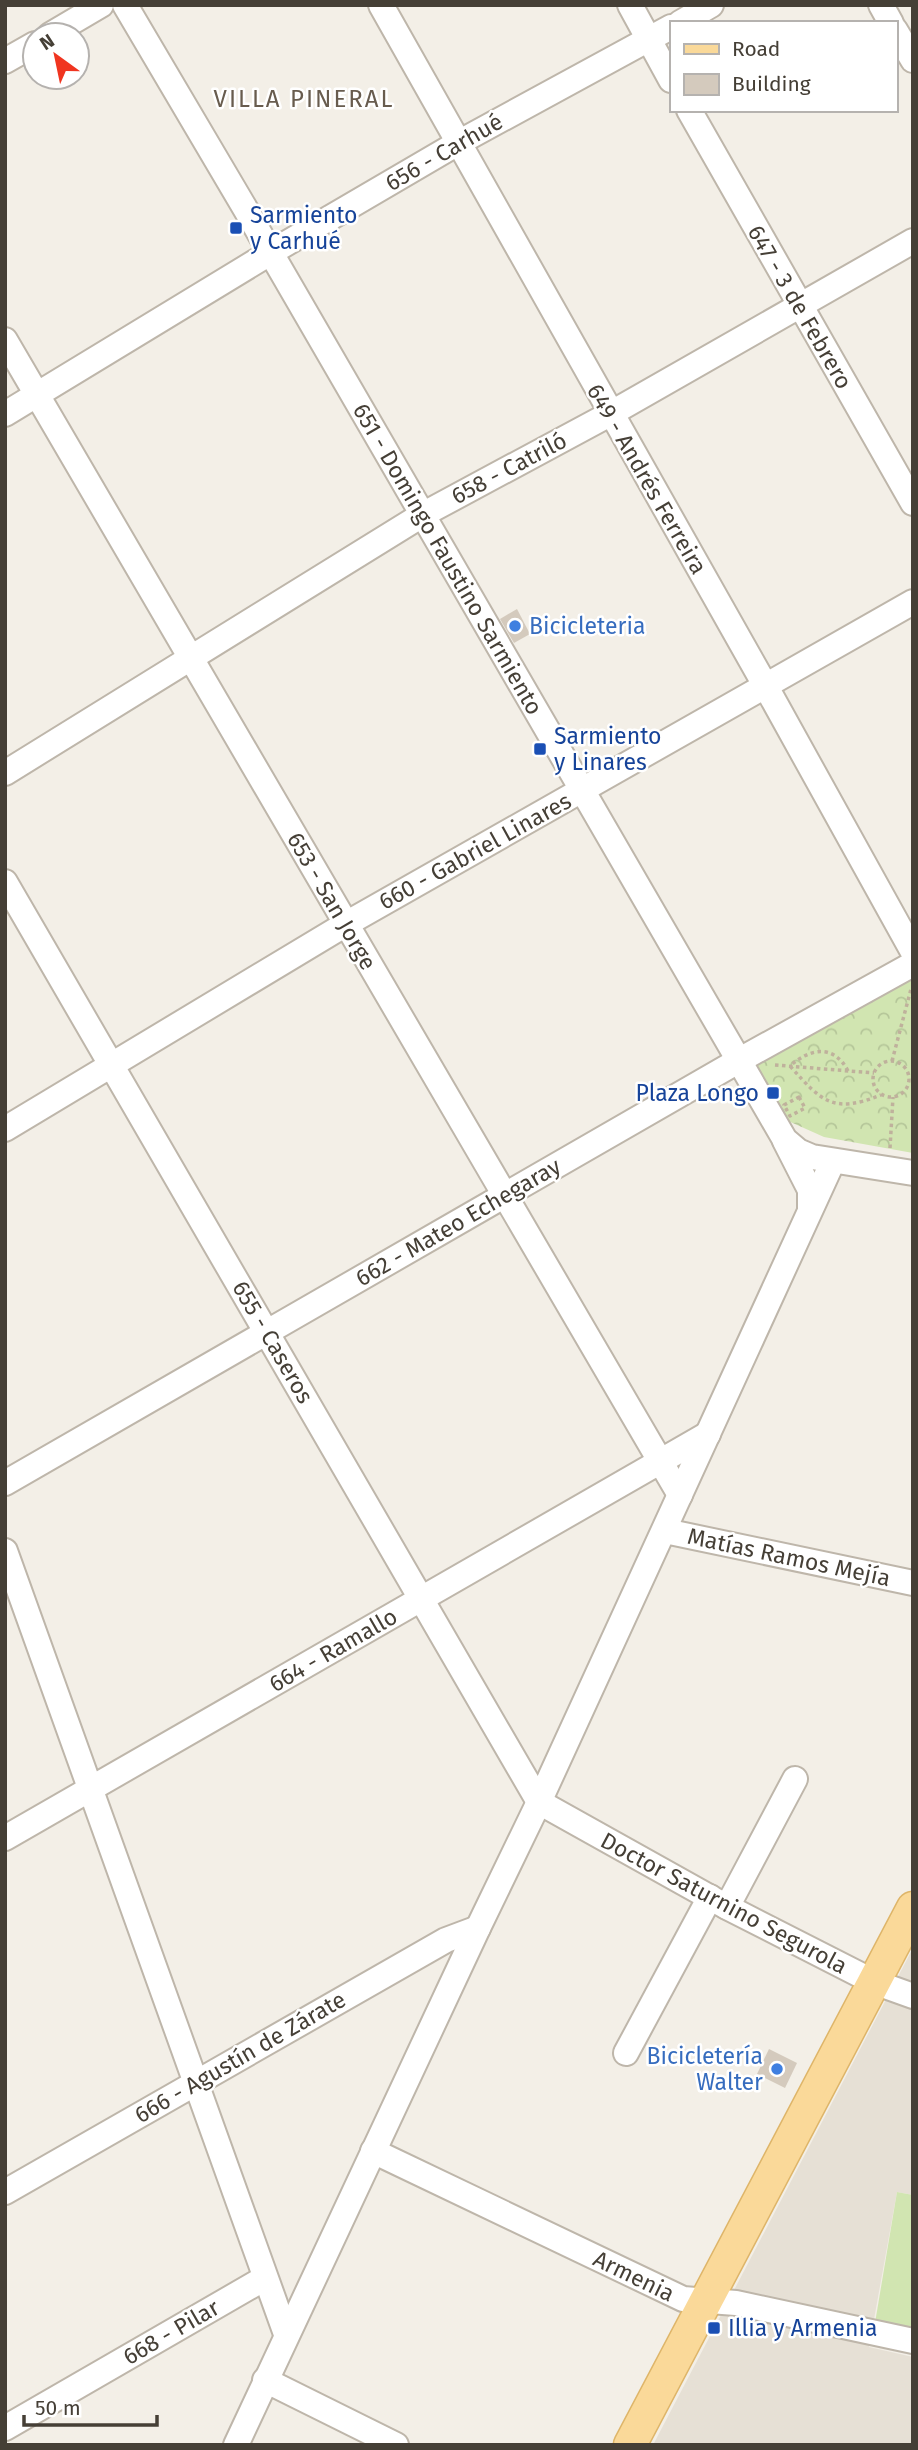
<svg xmlns="http://www.w3.org/2000/svg" width="918" height="2450" font-family="'Fira Sans',sans-serif">
  <style>
    .residential { fill: #e6e0d5 }
    .forest { fill: url(#forest-crowns) }
    .pitch { fill: #d1e5b1 }
    .building { fill: #d4cabd }
    .lines { fill: none; stroke-linecap: round; stroke-linejoin: round }
    .minor-casing { stroke: #beb6aa; stroke-width: 28 }
    .major-casing { stroke: #deb569; stroke-width: 35 }
    .path { stroke: #bfb19c; stroke-width: 3.5; stroke-dasharray: 3.5 3.5; stroke-linecap: butt }
    .minor { stroke: #fff; stroke-width: 24 }
    .major { stroke: #fad999; stroke-width: 32 }
    .transit-dot { fill: #1a4fb4; stroke: #fff; stroke-width: 2.5 }
    .shop-dot { fill: #3f7fe0; stroke: #fff; stroke-width: 2.5 }
    .labels { text-anchor: middle; stroke-width: 5; stroke-linejoin: round; paint-order: stroke }
    .street-label { font-size: 23px; fill: #453f36; stroke: #fff }
    .transit-label { font-size: 23px; fill: #164399; stroke: #fff; text-anchor: start }
    .shop-label { font-size: 23px; fill: #366cbe; stroke: #fff; text-anchor: start }
    .neighbourhood-label { font-size: 24px; letter-spacing: 2px; fill: #685c4e; stroke: #fff }
  </style>
  <defs>
    <pattern id="forest-crowns" width="20" height="18" patternUnits="userSpaceOnUse" patternTransform="scale(1.75)"><rect width="20" height="18" fill="#d1e5b1"/><path d="M2 6a3 3 0 1 1 6 0M12 15a3 3 0 1 1 6 0" fill="none" stroke="#b5c699"/></pattern>
  </defs>
  <rect width="100%" height="100%" fill="#f3efe7"/>
  <polygon class="residential" points="913,1948 913,2195 897,2192 869,2347 913,2357 913,2445 653,2445"/>
  <polygon class="forest" points="913,978 913,1153 824,1137 786,1120 755,1070 758,1060"/>
  <polygon class="pitch" points="897,2192 913,2195 913,2331 875,2323"/>
  <g class="building">
    <polygon points="517,609 530,634 514,643 500,619"/>
    <polygon points="769,2049 797,2063 785,2088 757,2074"/>
  </g>
  <g class="lines">
    <g class="minor-casing">
      <g id="minor">
        <polyline points="125,5 246,210 785,1140 798,1151 812,1157 913,1173"/>
        <polyline points="381,5 765,685 913,952"/>
        <polyline points="630,5 671,80"/>
        <polyline points="881,5 891,23"/>
        <polyline points="680,23 711,5"/>
        <polyline points="895,30 913,60"/>
        <polyline points="50,35 101,5"/>
        <polyline points="5,61 35,44"/>
        <polyline points="689,110 913,503"/>
        <polyline points="5,340 680,1495"/>
        <polyline points="5,414 270,253 458,143 671,27"/>
        <polyline points="5,773 422,515 610,414 913,241"/>
        <polyline points="5,882 539,1802 727,1907 874,1982 913,1996"/>
        <polyline points="5,1129 346,924 913,602"/>
        <polyline points="785,1141 810,1190 810,1209"/>
        <polyline points="5,1483 738,1061 913,964"/>
        <polyline points="665,1531 913,1583"/>
        <polyline points="5,1551 286,2334"/>
        <polyline points="5,1838 708,1434"/>
        <polyline points="727,1907 795,1779"/>
        <polyline points="626,2053 710,1897"/>
        <polyline points="373,2151 683,2299 736,2303 913,2341"/>
        <polyline points="5,2192 446,1940 478,1928"/>
        <polyline points="265,2380 396,2445"/>
        <polyline points="5,2428 265,2278"/>
        <polyline points="236,2445 478,1928 539,1802 833,1161"/>
      </g>
    </g>
    <g class="major-casing">
      <polyline id="major" points="630,2445 913,1908"/>
    </g>
    <g class="path">
      <circle cx="891" cy="1079" r="18"/>
      <polyline points="892,1061 911,989"/>
      <polyline points="775,1065 874,1073"/>
      <path d="M 848,1071 C 834,1044 810,1048 790,1066 C 822,1102 833,1114 881,1095"/>
      <polygon points="799,1097 805,1108 790,1116 784,1105"/>
      <polyline points="890,1148 893,1097"/>
    </g>
    <use href="#minor" class="minor"/>
    <use href="#major" class="major"/>
  </g>
  <g class="transit-dot">
    <rect x="229" y="221" width="14" height="14" rx="3.5"/>
    <rect x="533" y="742" width="14" height="14" rx="3.5"/>
    <rect x="766" y="1086" width="14" height="14" rx="3.5"/>
    <rect x="707" y="2321" width="14" height="14" rx="3.5"/>
  </g>
  <g class="shop-dot">
    <circle cx="515" cy="626" r="7"/>
    <circle cx="777" cy="2069" r="7"/>
  </g>
  <g class="labels">
    <g class="street-label">
      <text transform="translate(444 152) rotate(-30)" y="8">656 - Carhué</text>
      <text transform="translate(800 307) rotate(60)" y="8">647 - 3 de Febrero</text>
      <text transform="translate(509 468) rotate(-28)" y="8">658 - Catriló</text>
      <text transform="translate(647 479) rotate(60)" y="8">649 - Andrés Ferreira</text>
      <text transform="translate(448 559) rotate(60)" y="8">651 - Domingo Faustino Sarmiento</text>
      <text transform="translate(475 851) rotate(-29)" y="8">660 - Gabriel Linares</text>
      <text transform="translate(332 901) rotate(60)" y="8">653 - San Jorge</text>
      <text transform="translate(458 1222) rotate(-30)" y="8">662 - Mateo Echegaray</text>
      <text transform="translate(273 1342) rotate(60)" y="8">655 - Caseros</text>
      <text transform="translate(789 1557) rotate(12)" y="8">Matías Ramos Mejía</text>
      <text transform="translate(333 1650) rotate(-30)" y="8">664 - Ramallo</text>
      <text transform="translate(724 1903) rotate(28)" y="8">Doctor Saturnino Segurola</text>
      <text transform="translate(240 2057) rotate(-30)" y="8">666 - Agustín de Zárate</text>
      <text transform="translate(634 2276) rotate(26)" y="8">Armenia</text>
      <text transform="translate(171 2332) rotate(-30)" y="8">668 - Pilar</text>
    </g>
    <g class="transit-label">
      <text x="250" y="223">Sarmiento<tspan x="250" dy="26">y Carhué</tspan></text>
      <text x="554" y="744">Sarmiento<tspan x="554" dy="26">y Linares</tspan></text>
      <text x="759" y="1101" text-anchor="end">Plaza Longo</text>
      <text x="728" y="2336">Illia y Armenia</text>
    </g>
    <g class="shop-label">
      <text x="529" y="634">Bicicleteria</text>
      <text x="763" y="2064" text-anchor="end">Bicicletería<tspan x="763" dy="26">Walter</tspan></text>
    </g>
    <g class="neighbourhood-label">
      <text x="304" y="107">VILLA PINERAL</text>
    </g>
  </g>
  <rect width="918" height="2450" fill="none" stroke="#453f36" stroke-width="14"/>
  <rect x="670" y="21" width="228" height="91" fill="#ffffff" stroke="#b5b2af" stroke-width="2"/>
  <rect x="684" y="44" width="35" height="10" fill="#fad999" stroke="#b5b2af" stroke-width="2"/>
  <text x="732" y="56" font-size="21" fill="#453f36">Road</text>
  <rect x="684" y="74" width="35" height="21" fill="#d4cabd" stroke="#b5b2af" stroke-width="2"/>
  <text x="732" y="91" font-size="21" fill="#453f36">Building</text>
  <g transform="translate(56 56) rotate(327)"><circle r="33" fill="#ffffff" stroke="#b5b2af" stroke-width="2"/>
  <path d="M0-5L12 26L0 18L-12 26Z" fill="#f03520"/>
  <text y="-10" font-size="19" font-weight="bold" text-anchor="middle" fill="#453f36">N</text>
  </g>
  <path d="M24 2415v10h133v-10" fill="none" stroke="#453f36" stroke-width="3.5"/>
  <text x="35" y="2415" font-size="21" fill="#453f36" stroke="#ffffff" stroke-width="5" paint-order="stroke">50 m</text>
</svg>
